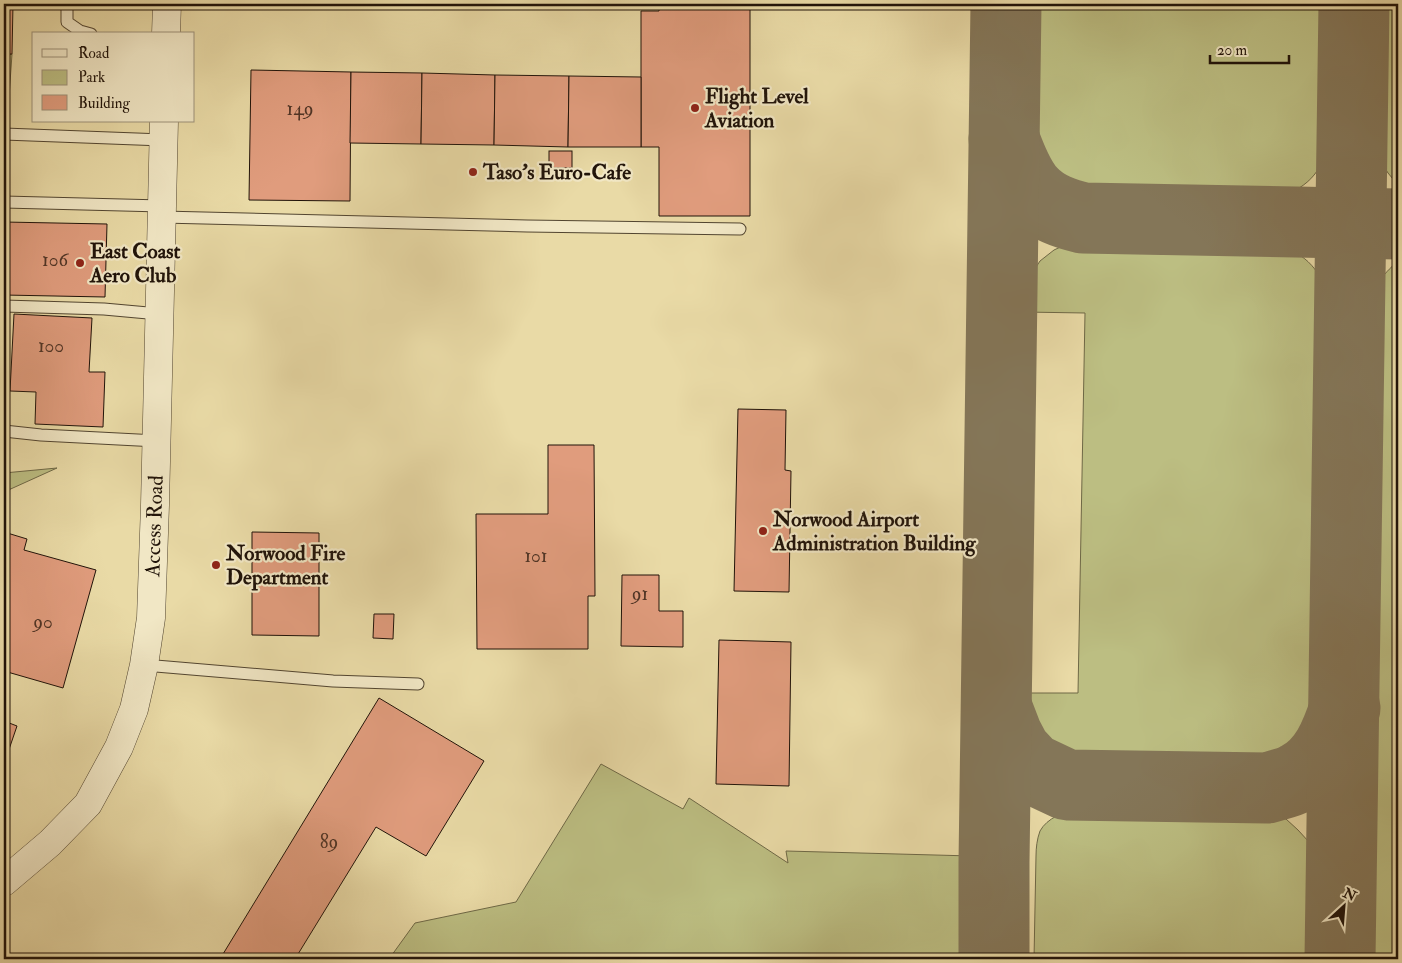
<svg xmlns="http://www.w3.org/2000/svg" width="1402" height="963" font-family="'IM FELL Double Pica',serif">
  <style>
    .green { fill: #bcbe82; stroke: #6e6846 }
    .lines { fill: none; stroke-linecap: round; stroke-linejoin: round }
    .taxiway { stroke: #847658; stroke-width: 71 }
    .building { fill: #e09c7d; stroke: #201309 }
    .service-casing { stroke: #524530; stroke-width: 13 }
    .tertiary-casing { stroke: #524530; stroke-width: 29 }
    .service { stroke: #f1e7c5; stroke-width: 11 }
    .tertiary { stroke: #f1e7c5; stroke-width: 28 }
    .poi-dot { fill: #8f2418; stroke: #f1e7c5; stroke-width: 2 }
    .labels { text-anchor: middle; stroke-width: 4.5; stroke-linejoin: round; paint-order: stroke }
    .number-label { font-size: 19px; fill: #503526 }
    .poi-label { font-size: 21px; font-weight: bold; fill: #201309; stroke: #f1e7c5; text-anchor: start }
    .street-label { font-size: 21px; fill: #201309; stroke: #f1e7c5 }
  </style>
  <rect width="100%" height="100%" fill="#e9daa6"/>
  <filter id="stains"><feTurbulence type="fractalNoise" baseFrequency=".004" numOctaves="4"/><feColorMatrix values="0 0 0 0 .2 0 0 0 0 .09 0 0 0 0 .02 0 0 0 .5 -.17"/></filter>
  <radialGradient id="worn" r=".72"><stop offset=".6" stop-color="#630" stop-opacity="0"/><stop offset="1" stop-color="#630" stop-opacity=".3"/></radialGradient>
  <g class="green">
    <path d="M 1027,4 L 1334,4 L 1332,138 C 1320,175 1308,189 1270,200 L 1084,197 C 1049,185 1038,172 1025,137 Z"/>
    <polygon points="1374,4 1398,4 1398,185 1388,173 1373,148 1372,132"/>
    <polygon points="4,54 12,54 9,97 4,97"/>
    <path d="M 1083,240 L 1269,242 C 1302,251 1320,266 1329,300 L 1324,708 C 1308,745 1300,755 1262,767 L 1081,764 C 1076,764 1070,763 1066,762 C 1045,755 1024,733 1019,712 C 1017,706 1018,699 1018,693 L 1078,693 L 1085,313 L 1023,312 L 1025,284 L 1040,261 L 1054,250 L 1069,243 Z"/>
    <path d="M 1398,261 L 1398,959 L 1362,959 L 1371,308 C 1376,284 1380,277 1398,261 Z"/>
    <polygon points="57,468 4,492 4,473"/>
    <polygon points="601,764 683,809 689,798 788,863 786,851 972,856 971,959 389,959 415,923 516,902"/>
    <path d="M 1077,808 L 1252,809 L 1286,819 L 1298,830 L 1309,842 L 1322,880 L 1320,959 L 1034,959 L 1036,856 C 1036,848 1037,839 1040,831 C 1047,818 1064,812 1077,808 Z"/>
  </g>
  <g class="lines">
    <g class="taxiway">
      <path d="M 1004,139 C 1021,186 1033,207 1083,218 L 1398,224"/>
      <path d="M 997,709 L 1007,735 L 1016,752 L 1031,768 L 1067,785 L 1267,788 C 1277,785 1288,783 1297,778 C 1325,764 1336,735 1345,708"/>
      <polyline points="994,959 994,863 1006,4"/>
      <polyline points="1340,959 1354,4"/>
    </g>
  </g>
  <g class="building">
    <polygon points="4,4 13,4 12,54 4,54"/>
    <polygon points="659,4 750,4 750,216 659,216 659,147 641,147 641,11 659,11"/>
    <polygon points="251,70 351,72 350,201 249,200"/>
    <polygon points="351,72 422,73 421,144 350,143"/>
    <polygon points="422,73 495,75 494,145 421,144"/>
    <polygon points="495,75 569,76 568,147 494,145"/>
    <polygon points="569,76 641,77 641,147 568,147"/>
    <rect x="549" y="151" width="23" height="17"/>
    <polygon points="4,222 107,224 105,297 4,295"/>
    <polygon points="14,314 92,318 89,372 105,372 103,427 35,424 36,392 10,391"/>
    <polygon points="738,409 786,410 785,470 791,471 789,592 734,591"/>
    <polygon points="548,445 594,445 595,596 588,596 588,649 477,649 476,514 548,514"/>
    <polygon points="4,532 27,539 24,550 96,570 63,688 4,671"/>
    <polygon points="252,532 319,533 319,636 252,635"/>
    <polygon points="622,575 659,575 659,611 683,611 683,647 621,646"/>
    <polygon points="374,614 394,614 393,639 373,638"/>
    <polygon points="719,640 791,642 789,786 716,784"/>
    <polygon points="379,698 484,761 426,856 376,827 295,959 220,959"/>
    <polygon points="4,721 17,726 4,764"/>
  </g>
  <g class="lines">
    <g class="service-casing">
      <g id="service">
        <polyline points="67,4 67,22 80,31 91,34"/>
        <polyline points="4,134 163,140"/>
        <polyline points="4,202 162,206"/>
        <polyline points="162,217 527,226 740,229"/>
        <polyline points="4,306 104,309 159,314"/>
        <polyline points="4,431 41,435 157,441"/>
        <polyline points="144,665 333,681 418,684"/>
      </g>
    </g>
    <g class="tertiary-casing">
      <g id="tertiary">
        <polyline points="166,34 167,4"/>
        <polyline points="4,882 50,843 88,804 119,747 134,709 144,665 151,618 155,505 164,121"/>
      </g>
    </g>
    <use href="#service" class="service"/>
    <use href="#tertiary" class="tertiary"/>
  </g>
  <g class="poi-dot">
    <circle cx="695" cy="108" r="5"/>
    <circle cx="473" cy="172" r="5"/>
    <circle cx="80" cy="263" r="5"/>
    <circle cx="763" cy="531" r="5"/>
    <circle cx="216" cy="565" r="5"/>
  </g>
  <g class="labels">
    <g class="number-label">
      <text x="300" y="115">149</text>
      <text x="55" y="266">106</text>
      <text x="51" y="352">100</text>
      <text x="536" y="562">101</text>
      <text x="640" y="600">91</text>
      <text x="43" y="628">90</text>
      <text x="329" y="848">89</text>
    </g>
    <g class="poi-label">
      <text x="705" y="103">Flight Level<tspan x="705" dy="24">Aviation</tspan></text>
      <text x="483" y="179">Taso's Euro-Cafe</text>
      <text x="90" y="258">East Coast<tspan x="90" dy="24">Aero Club</tspan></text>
      <text x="773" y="526">Norwood Airport<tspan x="773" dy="24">Administration Building</tspan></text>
      <text x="226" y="560">Norwood Fire<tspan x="226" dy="24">Department</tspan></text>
    </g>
    <g class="street-label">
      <text transform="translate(154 526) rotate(-88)" y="7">Access Road</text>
    </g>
  </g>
  <rect width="1402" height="963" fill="none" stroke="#e9daa6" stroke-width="20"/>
  <rect x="5" y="5" width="1392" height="953" fill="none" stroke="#201309" stroke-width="2.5"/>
  <rect x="10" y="10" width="1382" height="943" fill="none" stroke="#201309"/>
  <rect x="32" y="32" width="162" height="90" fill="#f1e7c5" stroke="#9d927a"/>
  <rect x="42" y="49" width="25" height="8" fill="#f1e7c5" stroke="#9d927a"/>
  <text x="78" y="58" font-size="15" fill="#201309">Road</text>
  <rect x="42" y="70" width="25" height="15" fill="#bcbe82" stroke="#9d927a"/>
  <text x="78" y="82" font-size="15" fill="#201309">Park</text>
  <rect x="42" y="95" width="25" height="15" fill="#e09c7d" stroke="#9d927a"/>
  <text x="78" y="108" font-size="15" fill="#201309">Building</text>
  <g transform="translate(1344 906) rotate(26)" stroke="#f1e7c5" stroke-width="4" paint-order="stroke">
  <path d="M0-4L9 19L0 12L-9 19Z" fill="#201309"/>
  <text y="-8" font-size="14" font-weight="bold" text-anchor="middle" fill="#201309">N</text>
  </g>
  <path d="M1210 55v8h79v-8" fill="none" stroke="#201309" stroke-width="2.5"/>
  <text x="1217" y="55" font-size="15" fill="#201309" stroke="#f1e7c5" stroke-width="4" paint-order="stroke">20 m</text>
  <rect width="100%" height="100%" filter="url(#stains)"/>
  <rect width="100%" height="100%" fill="url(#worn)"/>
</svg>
